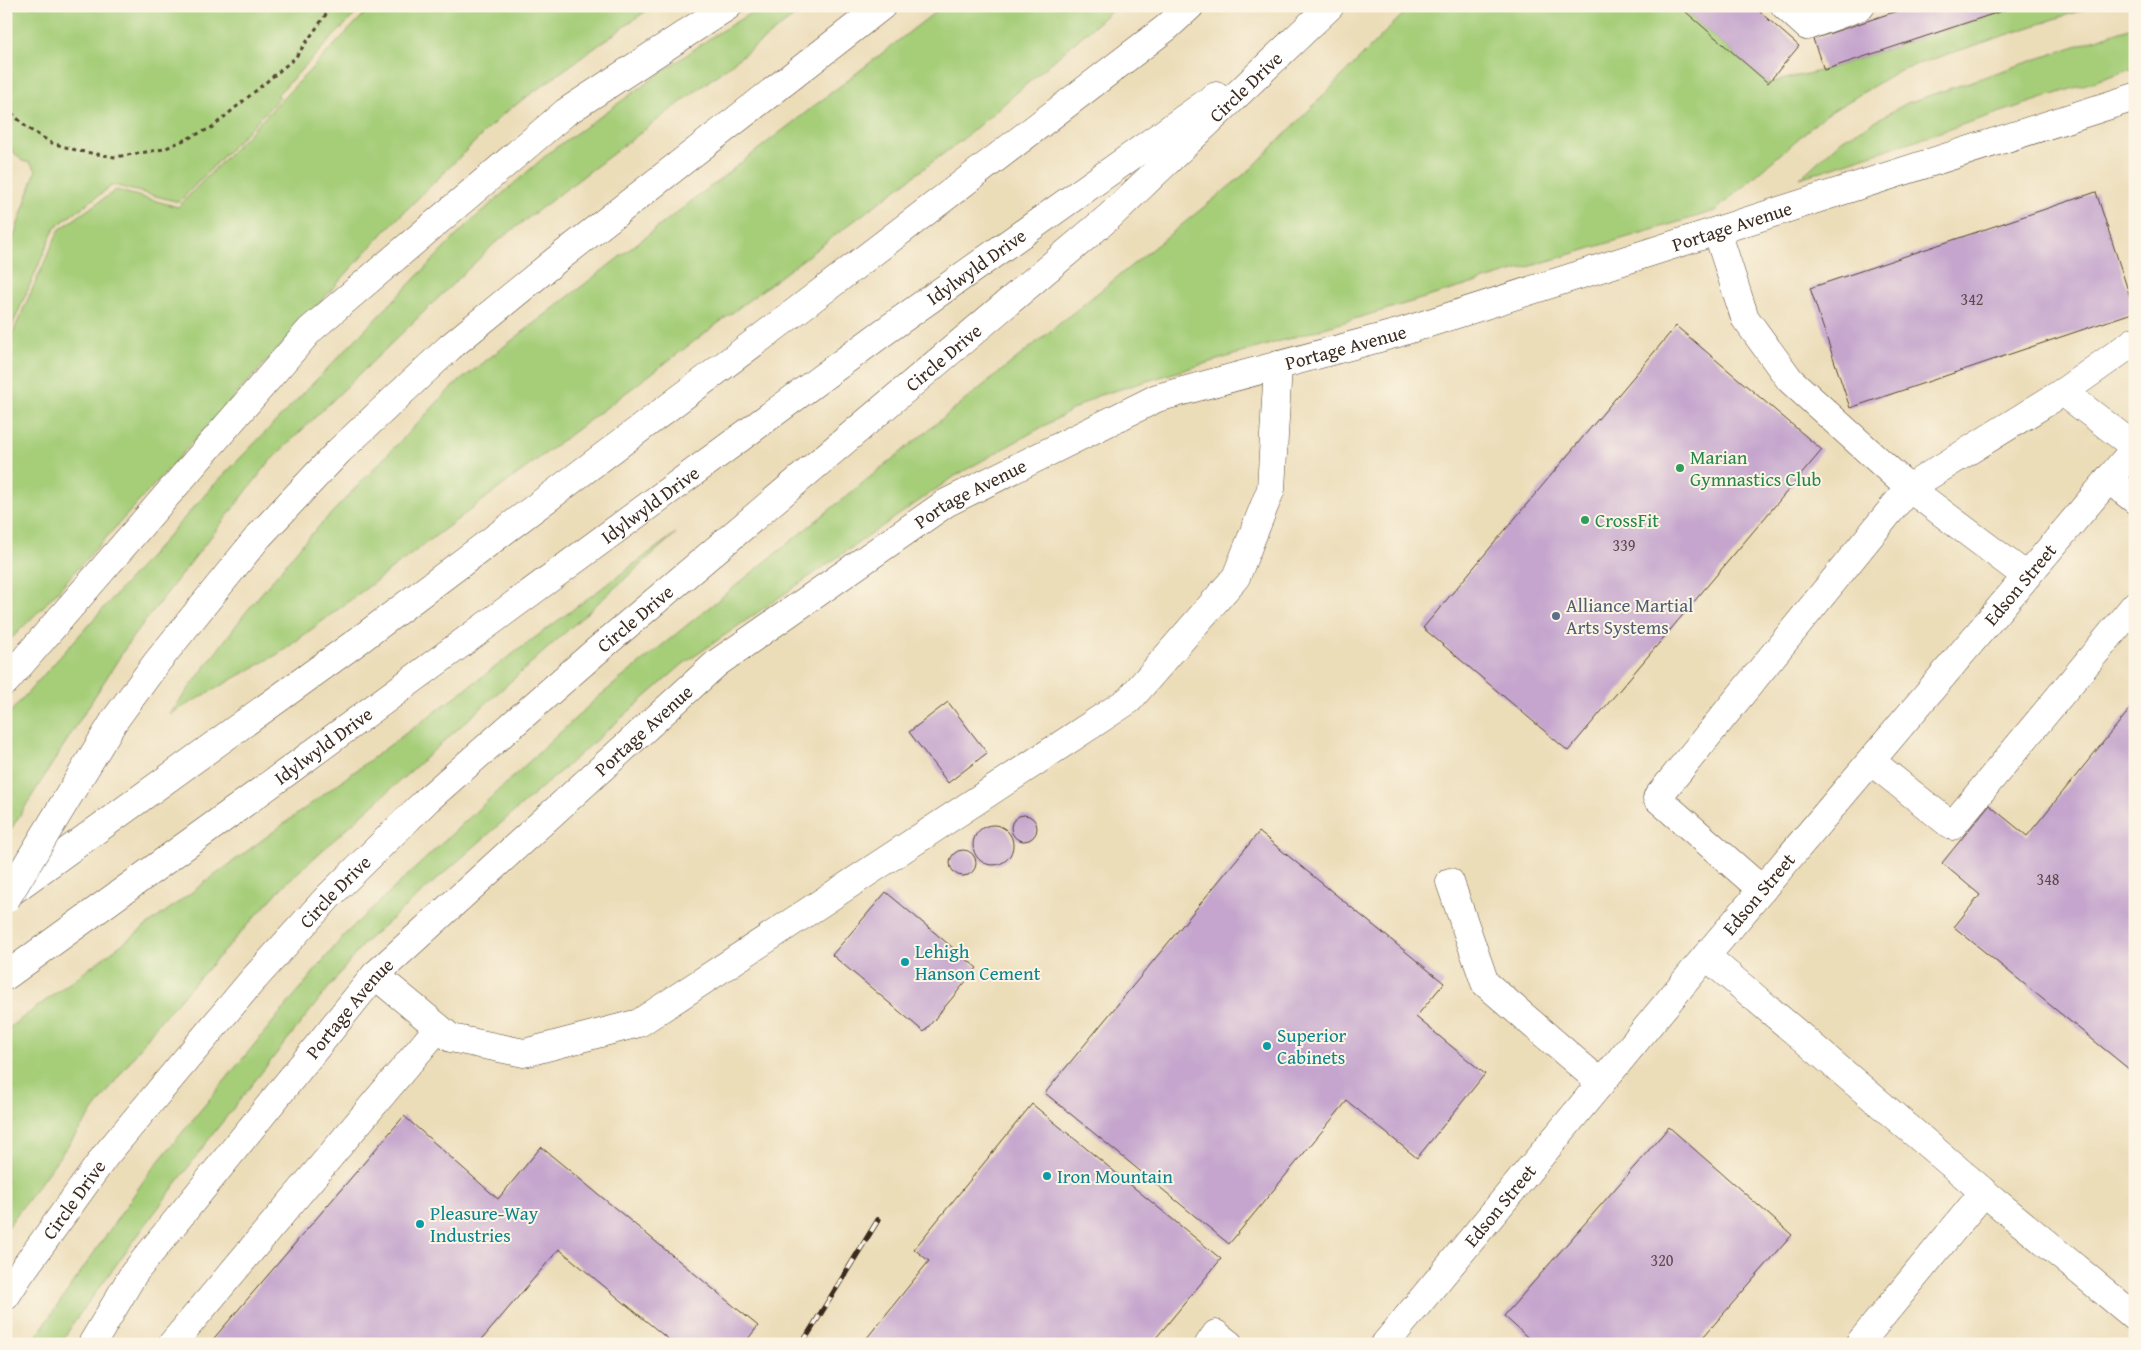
<svg xmlns="http://www.w3.org/2000/svg" width="2141" height="1350" font-family="'Gentium Book Plus',serif">
  <style>
    .green { fill: #a6ce79; stroke: #707c4c }
    .building { fill: #c5a5cd }
    .lines { fill: none; stroke-linecap: round; stroke-linejoin: round }
    .minor-casing { stroke: #564535; stroke-width: 29 }
    .highway-casing { stroke: #564535; stroke-width: 29 }
    .path { stroke: #564535; stroke-width: 3; stroke-dasharray: 4 4; stroke-linecap: butt }
    .minor { stroke: #fff; stroke-width: 28 }
    .highway { stroke: #fff; stroke-width: 28 }
    .rail-casing { stroke: #3b2a1e; stroke-width: 5.5 }
    .rail { stroke: #fcf5e5; stroke-width: 4; stroke-dasharray: 11; stroke-linecap: butt }
    .highway-bridge-casing { stroke: #564535; stroke-width: 29; stroke-linecap: butt }
    .highway-bridge { stroke: #fff; stroke-width: 28 }
    .leisure-dot { fill: #2e9e5b; stroke: #fcf5e5; stroke-width: 2 }
    .service-dot { fill: #5c6f8a; stroke: #fcf5e5; stroke-width: 2 }
    .culture-dot { fill: #0f9aa8; stroke: #fcf5e5; stroke-width: 2 }
    .labels { text-anchor: middle; stroke-width: 4; stroke-linejoin: round; paint-order: stroke }
    .number-label { font-size: 16px; fill: #5e494a }
    .street-label { font-size: 19px; fill: #3b2a1e; stroke: #fcf5e5 }
    .leisure-label { font-size: 19px; fill: #27864d; stroke: #fcf5e5; text-anchor: start }
    .service-label { font-size: 19px; fill: #4e5e75; stroke: #fcf5e5; text-anchor: start }
    .culture-label { font-size: 19px; fill: #0d838f; stroke: #fcf5e5; text-anchor: start }
  </style>
  <rect width="100%" height="100%" fill="#fcf5e5"/>
  <filter id="ink" filterUnits="userSpaceOnUse"><feTurbulence type="fractalNoise" baseFrequency=".02" numOctaves="2"/><feDisplacementMap in="SourceGraphic" scale="10" xChannelSelector="R" yChannelSelector="G"/><feConvolveMatrix kernelMatrix="1 2 1 2 8 2 1 2 1" color-interpolation-filters="sRGB"/></filter>
  <filter id="wash" filterUnits="userSpaceOnUse"><feTurbulence type="fractalNoise" baseFrequency=".0096" numOctaves="4" result="noise"/><feDisplacementMap in="SourceGraphic" scale="20" xChannelSelector="R" yChannelSelector="G"/><feGaussianBlur stdDeviation="1.12" result="paint"/><feColorMatrix in="noise" values="0 0 0 0 0 0 0 0 0 0 0 0 0 0 0 0 0 1.4 0 .05"/><feComposite in="paint" operator="in"/></filter>
  <g filter="url(#wash)">
    <rect width="100%" height="100%" fill="#ecddb9"/>
    <g class="green">
      <polygon points="15,6 363,6 277,95 280,97 179,202 113,185 55,227 6,340 6,260 36,170 30,163 22,161 6,144 6,40"/>
      <polygon points="372,6 653,6 503,114 386,230 42,608 6,644 6,348 59,230 116,190 178,207"/>
      <polygon points="762,6 808,6 495,243 270,461 131,639 6,837 6,717 212,487 467,225 551,151 713,36"/>
      <polygon points="943,6 1117,6 963,139 280,653 170,714 246,612 302,544 452,387"/>
      <polygon points="1411,6 1679,6 1768,83 1824,70 2018,6 2094,6 1900,70 1824,116 1715,211 1097,396 955,476 683,664 364,943 212,1135 73,1323 61,1344 31,1344 149,1173 345,934 597,698 1252,168"/>
      <polygon points="2135,26 2135,68 1800,178 1843,139 1907,103"/>
      <polygon points="676,533 286,883 159,1022 6,1229 6,1030"/>
    </g>
    <g id="blocks">
      <g class="building">
        <polygon points="1679,6 1753,6 1799,46 1768,83"/>
        <polygon points="1912,6 2014,7 1824,70 1813,39"/>
        <polygon points="2096,192 2135,312 1850,408 1810,288"/>
        <polygon points="1676,326 1822,450 1568,751 1423,628"/>
        <polygon points="948,702 987,753 948,783 909,732"/>
        <polygon points="2135,703 2135,1074 1954,927 1980,895 1942,863 1989,805 2027,836"/>
        <circle cx="1024" cy="828" r="13"/>
        <circle cx="993" cy="845" r="20"/>
        <polygon points="1259,832 1444,983 1416,1017 1485,1074 1417,1158 1347,1101 1229,1244 1045,1093"/>
        <circle cx="963" cy="863" r="13"/>
        <polygon points="886,892 977,968 924,1032 832,955"/>
        <polygon points="1032,1104 1221,1259 1151,1344 862,1344 929,1261 914,1249"/>
        <polygon points="404,1116 498,1199 541,1147 758,1326 744,1344 674,1344 559,1249 478,1344 209,1344"/>
        <polygon points="1669,1127 1792,1235 1697,1344 1535,1344 1504,1316"/>
      </g>
    </g>
  </g>
  <g filter="url(#ink)">
    <use href="#blocks" fill-opacity="0" stroke="#564535" stroke-width="1"/>
    <g class="lines">
      <g class="minor-casing">
        <g id="minor">
          <polyline points="1785,6 1807,26 1861,6"/>
          <polyline points="1717,231 1745,318 1790,380 1909,488 2063,392 2135,447"/>
          <polyline points="2063,392 2135,341"/>
          <polyline points="2108,479 2135,500"/>
          <polyline points="1871,761 1952,826 2135,605"/>
          <polyline points="1450,882 1485,983 1601,1083"/>
          <polyline points="1762,890 1657,798 1909,488 2026,576"/>
          <polyline points="1706,956 1984,1192 2135,1317"/>
          <polyline points="375,975 451,1038 524,1053 639,1023 1129,700 1236,577 1271,489 1278,365"/>
          <path id="s1" d="M 92,1344 L 134,1273 L 375,975 L 717,663 L 946,503 L 1157,398 L 1398,333 L 2135,97"/>
          <polyline points="172,1344 438,1028"/>
          <polyline points="1209,1344 1216,1334 1229,1344"/>
          <path id="s2" d="M 1385,1344 L 1706,956 L 2135,448"/>
          <polyline points="1859,1344 1984,1192"/>
        </g>
      </g>
      <g class="highway-casing">
        <g id="highway">
          <polyline points="6,681 310,330 566,112 728,6"/>
          <polyline points="114,721 157,662 259,536 339,451 450,347 555,261 882,6"/>
          <polyline points="8,894 358,641 795,312 1166,28 1190,6"/>
          <path id="s3" d="M 6,976 L 294,767 L 881,334 L 1216,96"/>
          <path id="s4" d="M 6,1296 L 20,1274 L 105,1156 L 251,982 L 329,896 L 428,799 L 594,653 L 1110,216 L 1330,6"/>
        </g>
      </g>
      <polyline class="path" points="6,107 27,128 52,143 79,151 115,157 164,149 211,128 295,58 332,6"/>
      <use href="#minor" class="minor"/>
      <use href="#highway" class="highway"/>
      <g class="rail-casing">
        <polyline id="rail" points="802,1344 878,1220"/>
      </g>
      <use href="#rail" class="rail"/>
      <g class="highway-bridge-casing">
        <polyline id="highway-bridge" points="6,899 114,721"/>
      </g>
      <use href="#highway-bridge" class="highway-bridge"/>
    </g>
  </g>
  <g class="leisure-dot">
    <circle cx="1680" cy="468" r="5"/>
    <circle cx="1585" cy="520" r="5"/>
  </g>
  <circle class="service-dot" cx="1556" cy="616" r="5"/>
  <g class="culture-dot">
    <circle cx="905" cy="962" r="5"/>
    <circle cx="1267" cy="1046" r="5"/>
    <circle cx="1047" cy="1176" r="5"/>
    <circle cx="420" cy="1224" r="5"/>
  </g>
  <g class="labels">
    <g class="number-label">
      <text x="1972" y="305">342</text>
      <text x="1624" y="551">339</text>
      <text x="2048" y="885">348</text>
      <text x="1662" y="1266">320</text>
    </g>
    <g class="street-label">
      <text dy="7" stroke="none"><textPath href="#s4" startOffset="1738">Circle Drive</textPath></text>
      <text dy="7" stroke="none"><textPath href="#s1" startOffset="2044">Portage Avenue</textPath></text>
      <text dy="7" stroke="none"><textPath href="#s3" startOffset="1202">Idylwyld Drive</textPath></text>
      <text dy="7" stroke="none"><textPath href="#s1" startOffset="1639">Portage Avenue</textPath></text>
      <text dy="7" stroke="none"><textPath href="#s4" startOffset="1332">Circle Drive</textPath></text>
      <text dy="7" stroke="none"><textPath href="#s1" startOffset="1234">Portage Avenue</textPath></text>
      <text dy="7" stroke="none"><textPath href="#s3" startOffset="798">Idylwyld Drive</textPath></text>
      <text dy="7" stroke="none"><textPath href="#s2" startOffset="990">Edson Street</textPath></text>
      <text dy="7" stroke="none"><textPath href="#s4" startOffset="928">Circle Drive</textPath></text>
      <text dy="7" stroke="none"><textPath href="#s1" startOffset="829">Portage Avenue</textPath></text>
      <text dy="7" stroke="none"><textPath href="#s3" startOffset="392">Idylwyld Drive</textPath></text>
      <text dy="7" stroke="none"><textPath href="#s4" startOffset="522">Circle Drive</textPath></text>
      <text dy="7" stroke="none"><textPath href="#s2" startOffset="585">Edson Street</textPath></text>
      <text dy="7" stroke="none"><textPath href="#s1" startOffset="424">Portage Avenue</textPath></text>
      <text dy="7" stroke="none"><textPath href="#s4" startOffset="118">Circle Drive</textPath></text>
      <text dy="7" stroke="none"><textPath href="#s2" startOffset="180">Edson Street</textPath></text>
    </g>
    <g class="leisure-label">
      <text x="1690" y="464">Marian<tspan x="1690" dy="22">Gymnastics Club</tspan></text>
      <text x="1595" y="527">CrossFit</text>
    </g>
    <g class="service-label">
      <text x="1566" y="612">Alliance Martial<tspan x="1566" dy="22">Arts Systems</tspan></text>
    </g>
    <g class="culture-label">
      <text x="915" y="958">Lehigh<tspan x="915" dy="22">Hanson Cement</tspan></text>
      <text x="1277" y="1042">Superior<tspan x="1277" dy="22">Cabinets</tspan></text>
      <text x="1057" y="1183">Iron Mountain</text>
      <text x="430" y="1220">Pleasure-Way<tspan x="430" dy="22">Industries</tspan></text>
    </g>
  </g>
  <rect width="2141" height="1350" fill="none" stroke="#fcf5e5" stroke-width="25"/>
</svg>
